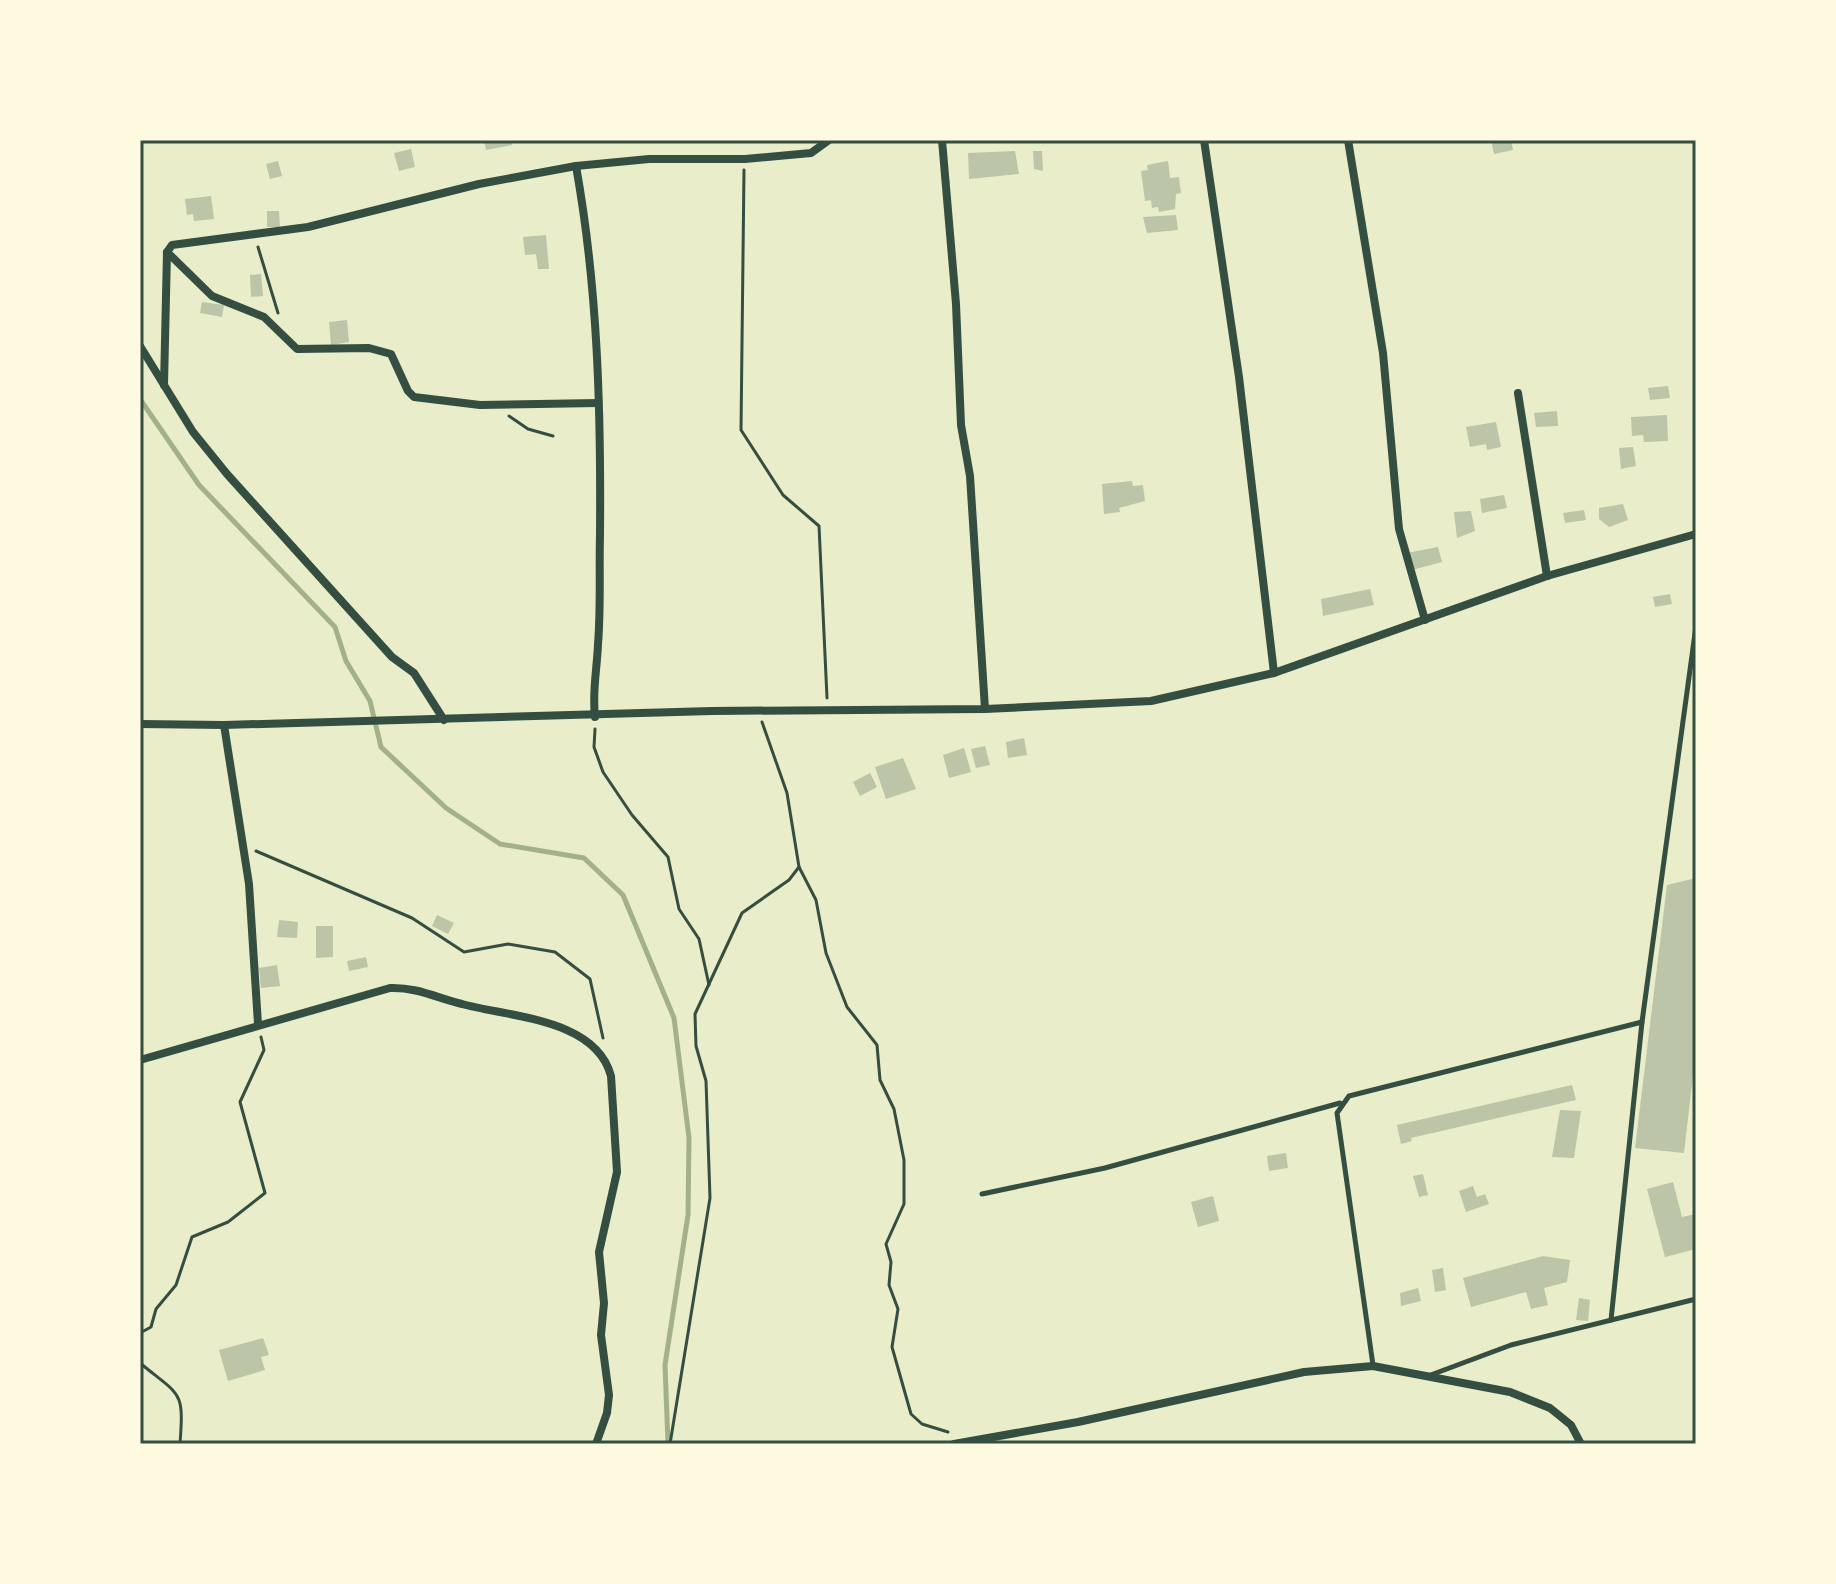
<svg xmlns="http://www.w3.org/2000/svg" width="1836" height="1584" font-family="Inter,sans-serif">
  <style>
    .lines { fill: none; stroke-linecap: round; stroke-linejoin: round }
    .stream { stroke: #a3b18a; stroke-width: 5 }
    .building { fill: #bcc5a7 }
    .path { stroke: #344e41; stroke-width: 3 }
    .service { stroke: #344e41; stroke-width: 5 }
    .minor { stroke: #344e41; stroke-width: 8 }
    .neatline { fill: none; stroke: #344e41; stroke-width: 3 }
  </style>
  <rect width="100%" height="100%" fill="#e9edc9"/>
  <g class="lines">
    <polyline class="stream" points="140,399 199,485 335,627 346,661 370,701 381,747 446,808 500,844 584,858 623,895 674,1018 689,1138 688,1215 665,1365 668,1444"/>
  </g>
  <g class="building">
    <polygon points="484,140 511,140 512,145 486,150"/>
    <polygon points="1491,140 1511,140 1513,150 1494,154"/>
    <polygon points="411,149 415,167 399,171 394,153"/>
    <polygon points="1015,151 1019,174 969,179 968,153"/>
    <polygon points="1033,151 1042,151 1043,171 1034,169"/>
    <polygon points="278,161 282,176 270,179 266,164"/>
    <polygon points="1168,161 1170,178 1179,177 1181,193 1176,194 1175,209 1159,212 1158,207 1152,208 1151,200 1145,201 1141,171 1148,170 1147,165"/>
    <polygon points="211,196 214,219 194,221 193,214 187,215 185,199"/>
    <polygon points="267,211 279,211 280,227 267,227"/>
    <polygon points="1176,215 1178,230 1147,233 1143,217"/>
    <polygon points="546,235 549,269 538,269 536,254 525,255 523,237"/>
    <polygon points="261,274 263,296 251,297 250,275"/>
    <polygon points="202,302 224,305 222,317 200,313"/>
    <polygon points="347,320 349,342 331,345 329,322"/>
    <polygon points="1668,386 1670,398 1650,400 1648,388"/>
    <polygon points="1557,411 1558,426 1536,427 1534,413"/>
    <polygon points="1667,415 1668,441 1644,442 1643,435 1632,436 1631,417"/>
    <polygon points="1496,422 1501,447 1487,450 1486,444 1470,447 1466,427"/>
    <polygon points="1633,447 1636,466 1621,469 1619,448"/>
    <polygon points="1132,481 1133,486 1143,485 1145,501 1119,508 1120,512 1104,514 1102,484"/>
    <polygon points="1504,495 1507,508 1482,513 1480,499"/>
    <polygon points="1623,504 1628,520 1609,527 1599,519 1599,508"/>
    <polygon points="1584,510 1586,520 1565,523 1563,513"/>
    <polygon points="1471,511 1475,531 1457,538 1454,512"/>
    <polygon points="1438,547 1442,562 1412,570 1407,553"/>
    <polygon points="1370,589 1374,605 1323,616 1321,599"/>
    <polygon points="1670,594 1672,604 1655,607 1653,597"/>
    <polygon points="1024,738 1027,755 1008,758 1006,742"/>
    <polygon points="985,746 990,765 976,768 971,749"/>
    <polygon points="964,748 971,772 949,778 943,755"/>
    <polygon points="903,758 916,789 886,799 875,767"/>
    <polygon points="870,773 877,787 860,796 853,782"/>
    <polygon points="1696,878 1696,1049 1684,1153 1635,1148 1667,885"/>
    <polygon points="437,915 454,923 448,934 432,926"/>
    <polygon points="279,920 298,922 297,938 277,937"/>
    <polygon points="316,926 333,926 333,957 316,958"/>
    <polygon points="366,957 368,967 349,971 347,961"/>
    <polygon points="277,965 280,986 261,988 259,968"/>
    <polygon points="1572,1085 1576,1100 1411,1138 1412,1141 1401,1144 1397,1125"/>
    <polygon points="1560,1110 1581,1111 1574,1158 1552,1157"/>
    <polygon points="1286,1153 1288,1168 1269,1171 1267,1156"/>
    <polygon points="1423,1174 1428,1195 1419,1197 1413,1176"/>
    <polygon points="1673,1182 1682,1217 1696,1214 1696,1249 1665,1257 1647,1189"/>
    <polygon points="1473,1186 1477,1197 1485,1194 1489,1204 1466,1212 1459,1191"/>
    <polygon points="1213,1196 1219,1221 1198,1227 1191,1202"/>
    <polygon points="1543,1256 1570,1260 1567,1282 1544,1288 1548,1305 1531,1309 1526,1292 1471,1307 1463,1278"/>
    <polygon points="1443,1268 1446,1290 1435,1292 1432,1270"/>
    <polygon points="1418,1288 1421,1301 1401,1306 1400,1293"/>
    <polygon points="1579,1298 1590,1300 1588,1321 1576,1320"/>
    <polygon points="263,1338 269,1355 261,1357 265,1370 228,1381 219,1350"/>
  </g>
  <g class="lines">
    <g class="path">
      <polyline points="744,170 741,430 783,495 819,526 827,698"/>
      <polyline points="258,247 278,313"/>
      <polyline points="509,416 528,429 553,436"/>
      <polyline points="762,722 787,793 799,867 816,900 826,953 847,1007 877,1045 880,1080 894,1109 904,1160 904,1204 886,1244 891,1262 889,1285 898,1309 892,1347 911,1414 922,1424 948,1432"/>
      <polyline points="595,729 594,747 603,772 632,815 668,857 679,909 699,939 709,985"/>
      <polyline points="256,851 412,918 464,952 508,944 555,952 590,979 603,1038"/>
      <polyline points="140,1333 151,1327 156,1309 176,1285 192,1237 228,1222 265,1193 240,1102 264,1050 261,1037"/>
      <path d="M 140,1363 C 181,1397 184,1389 180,1444"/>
      <polyline points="670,1444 710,1198 706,1081 696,1046 695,1014 742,913 789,880 799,867"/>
    </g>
    <g class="service">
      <polyline points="982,1194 1105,1168 1340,1103"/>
      <polyline points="1611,1320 1642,1022 1696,626"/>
      <polyline points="1373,1365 1337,1113 1349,1096 1642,1022"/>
      <polyline points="1428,1376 1511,1345 1696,1299"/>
    </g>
    <g class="minor">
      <polyline points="942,140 956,304 961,425 970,476 985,709"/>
      <polyline points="1204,140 1239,377 1274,673"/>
      <polyline points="1348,140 1383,353 1399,529 1425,620"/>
      <path d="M 576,166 C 598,289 601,411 600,535 C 599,571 601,608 598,644 C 597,670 592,691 595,717"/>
      <polyline points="167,252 212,296 264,317 297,349 369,348 391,354 408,391 414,397 480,405 598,403"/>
      <polyline points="140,346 193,432 227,474 392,657 414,673 444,720"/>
      <polyline points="164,385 167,252 172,245 308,227 479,184 576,166 649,159 745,159 811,153 829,140"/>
      <polyline points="1518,393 1547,576"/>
      <polyline points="140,724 224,725 712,711 985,709 1151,701 1274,673 1547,576 1696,534"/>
      <polyline points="224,725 249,884 258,1024"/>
      <path d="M 140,1060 L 390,988 C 417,987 437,998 462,1004 C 508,1017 596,1018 611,1076 L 617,1172 L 599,1252 L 604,1303 L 601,1335 L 609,1395 L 607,1413 L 596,1444"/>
      <polyline points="954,1444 1078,1422 1304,1372 1373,1366 1510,1392 1550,1408 1571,1425 1581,1444"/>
    </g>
  </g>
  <rect width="1836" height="1584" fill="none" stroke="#fefae0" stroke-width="284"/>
  <rect x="142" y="142" width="1552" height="1300" class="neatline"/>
</svg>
